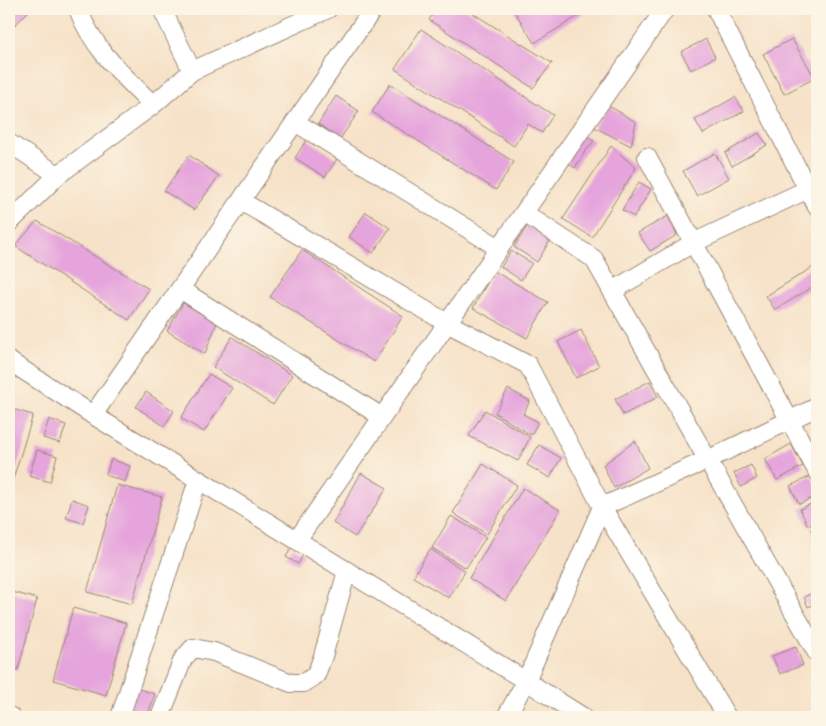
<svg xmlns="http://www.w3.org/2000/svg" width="826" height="726" font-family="'Gentium Book Plus',serif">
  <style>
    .building { fill: #e5a4dc }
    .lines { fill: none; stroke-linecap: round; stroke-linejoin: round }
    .minor-casing { stroke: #988673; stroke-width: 20 }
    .minor { stroke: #fff; stroke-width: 18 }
  </style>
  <rect width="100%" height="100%" fill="#fcf5e5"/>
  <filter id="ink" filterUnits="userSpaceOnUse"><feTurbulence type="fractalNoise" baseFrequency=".02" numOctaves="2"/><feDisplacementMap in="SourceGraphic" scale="10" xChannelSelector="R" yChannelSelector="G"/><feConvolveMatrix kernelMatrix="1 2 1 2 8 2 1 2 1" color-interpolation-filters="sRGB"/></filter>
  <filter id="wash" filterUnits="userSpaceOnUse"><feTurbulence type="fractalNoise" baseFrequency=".0096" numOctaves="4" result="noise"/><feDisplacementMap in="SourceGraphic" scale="20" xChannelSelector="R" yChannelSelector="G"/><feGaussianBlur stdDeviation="1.12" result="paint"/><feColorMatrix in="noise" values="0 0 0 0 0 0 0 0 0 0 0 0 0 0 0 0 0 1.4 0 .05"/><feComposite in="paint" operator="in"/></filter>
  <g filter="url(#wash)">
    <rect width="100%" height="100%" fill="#f6e2c8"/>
    <g id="blocks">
      <g class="building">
        <polygon points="9,9 31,9 15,25 9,18"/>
        <polygon points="436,9 466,9 552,63 533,88 429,20"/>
        <polygon points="513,9 590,9 534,43"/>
        <polygon points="421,29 553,115 542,133 528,124 514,146 395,69"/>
        <polygon points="706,39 715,57 691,70 681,52"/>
        <polygon points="792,39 815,78 784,94 763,54"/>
        <polygon points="390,84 514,162 496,190 372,112"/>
        <polygon points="336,96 359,111 340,139 318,124"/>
        <polygon points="735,97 744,111 703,134 695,120"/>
        <polygon points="609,106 636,122 631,146 594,127"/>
        <polygon points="581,133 594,141 584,153 575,168 564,161"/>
        <polygon points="759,133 767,145 732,166 725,153"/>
        <polygon points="307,139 337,159 325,177 295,158"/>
        <polygon points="611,146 636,168 592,237 563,219"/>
        <polygon points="715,153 729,178 697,196 683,171"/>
        <polygon points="189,155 219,176 194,210 164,191"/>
        <polygon points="639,182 651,189 634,217 622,210"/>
        <polygon points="366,212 390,228 373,253 349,237"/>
        <polygon points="668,216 677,235 650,251 638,233"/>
        <polygon points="37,221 149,289 129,320 15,246"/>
        <polygon points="528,225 551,239 537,262 514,247"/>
        <polygon points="302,250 403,316 374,362 270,297"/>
        <polygon points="511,251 532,263 521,280 501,267"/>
        <polygon points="813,267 817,274 817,284 775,310 766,296"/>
        <polygon points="494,271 548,302 527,338 473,308"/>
        <polygon points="183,303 217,322 205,354 167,331"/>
        <polygon points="581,330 599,366 576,378 558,342"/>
        <polygon points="232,337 292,375 273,405 213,367"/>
        <polygon points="209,374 232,388 204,432 181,418"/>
        <polygon points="650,381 658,397 623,415 615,399"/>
        <polygon points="508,389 530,401 523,414 538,422 531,435 495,413"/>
        <polygon points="146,392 174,411 164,426 136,407"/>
        <polygon points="9,408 33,415 9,492"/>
        <polygon points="485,410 530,437 518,461 469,436"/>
        <polygon points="49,419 66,425 60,443 43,438"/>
        <polygon points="635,441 648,468 614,488 603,465"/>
        <polygon points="791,444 803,466 777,480 765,459"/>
        <polygon points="539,445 561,458 550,478 527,465"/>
        <polygon points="37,450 57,456 50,482 29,476"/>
        <polygon points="111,459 130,466 125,482 106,475"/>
        <polygon points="483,464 517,485 487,534 453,513"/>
        <polygon points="751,465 757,478 741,487 734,473"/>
        <polygon points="361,473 387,488 355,537 333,523"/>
        <polygon points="811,476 817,489 817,496 799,504 790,486"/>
        <polygon points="117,485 162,497 132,604 87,592"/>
        <polygon points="523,488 560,510 506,601 469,578"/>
        <polygon points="72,499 89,505 83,523 66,518"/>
        <polygon points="817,501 817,522 808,526 800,509"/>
        <polygon points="451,516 486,537 466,568 432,548"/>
        <polygon points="817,526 817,542 811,529"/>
        <polygon points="292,547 304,553 298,564 286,557"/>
        <polygon points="430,549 465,571 449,598 413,577"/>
        <polygon points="9,591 37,599 18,670 9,667"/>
        <polygon points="817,591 817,603 808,607 804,597"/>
        <polygon points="73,608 126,623 106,695 53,680"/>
        <polygon points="796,647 803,665 780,674 772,656"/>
        <polygon points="136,688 155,694 147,717 127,717"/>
      </g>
    </g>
  </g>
  <g filter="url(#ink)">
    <use href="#blocks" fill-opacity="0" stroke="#988673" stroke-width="1"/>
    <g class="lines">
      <g class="minor-casing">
        <g id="minor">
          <path d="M 78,9 C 93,49 123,75 153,105"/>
          <polyline points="162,9 192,71"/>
          <polyline points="716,9 817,207"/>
          <polyline points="295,122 499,248"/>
          <polyline points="9,143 58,175"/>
          <polyline points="647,157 817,471"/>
          <polyline points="241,201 447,323 528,365 602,507 727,717"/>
          <polyline points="524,213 594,259 817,653"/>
          <polyline points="9,223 58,175 153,105 192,71 328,9"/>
          <polyline points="180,289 382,417"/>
          <polyline points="612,291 693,243 817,185"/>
          <polyline points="9,361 93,415 526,681 583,717"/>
          <polyline points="93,415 373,9"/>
          <polyline points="297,540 665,9"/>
          <polyline points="9,716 11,717"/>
          <polyline points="120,717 198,480"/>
          <polyline points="160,717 183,659 193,648 214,652 291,683 304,683 316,675 323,656 347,571"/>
          <polyline points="506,717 526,681 602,507 707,460 817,407"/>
        </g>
      </g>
      <use href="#minor" class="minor"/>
    </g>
  </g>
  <rect width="826" height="726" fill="none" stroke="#fcf5e5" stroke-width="30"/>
</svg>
